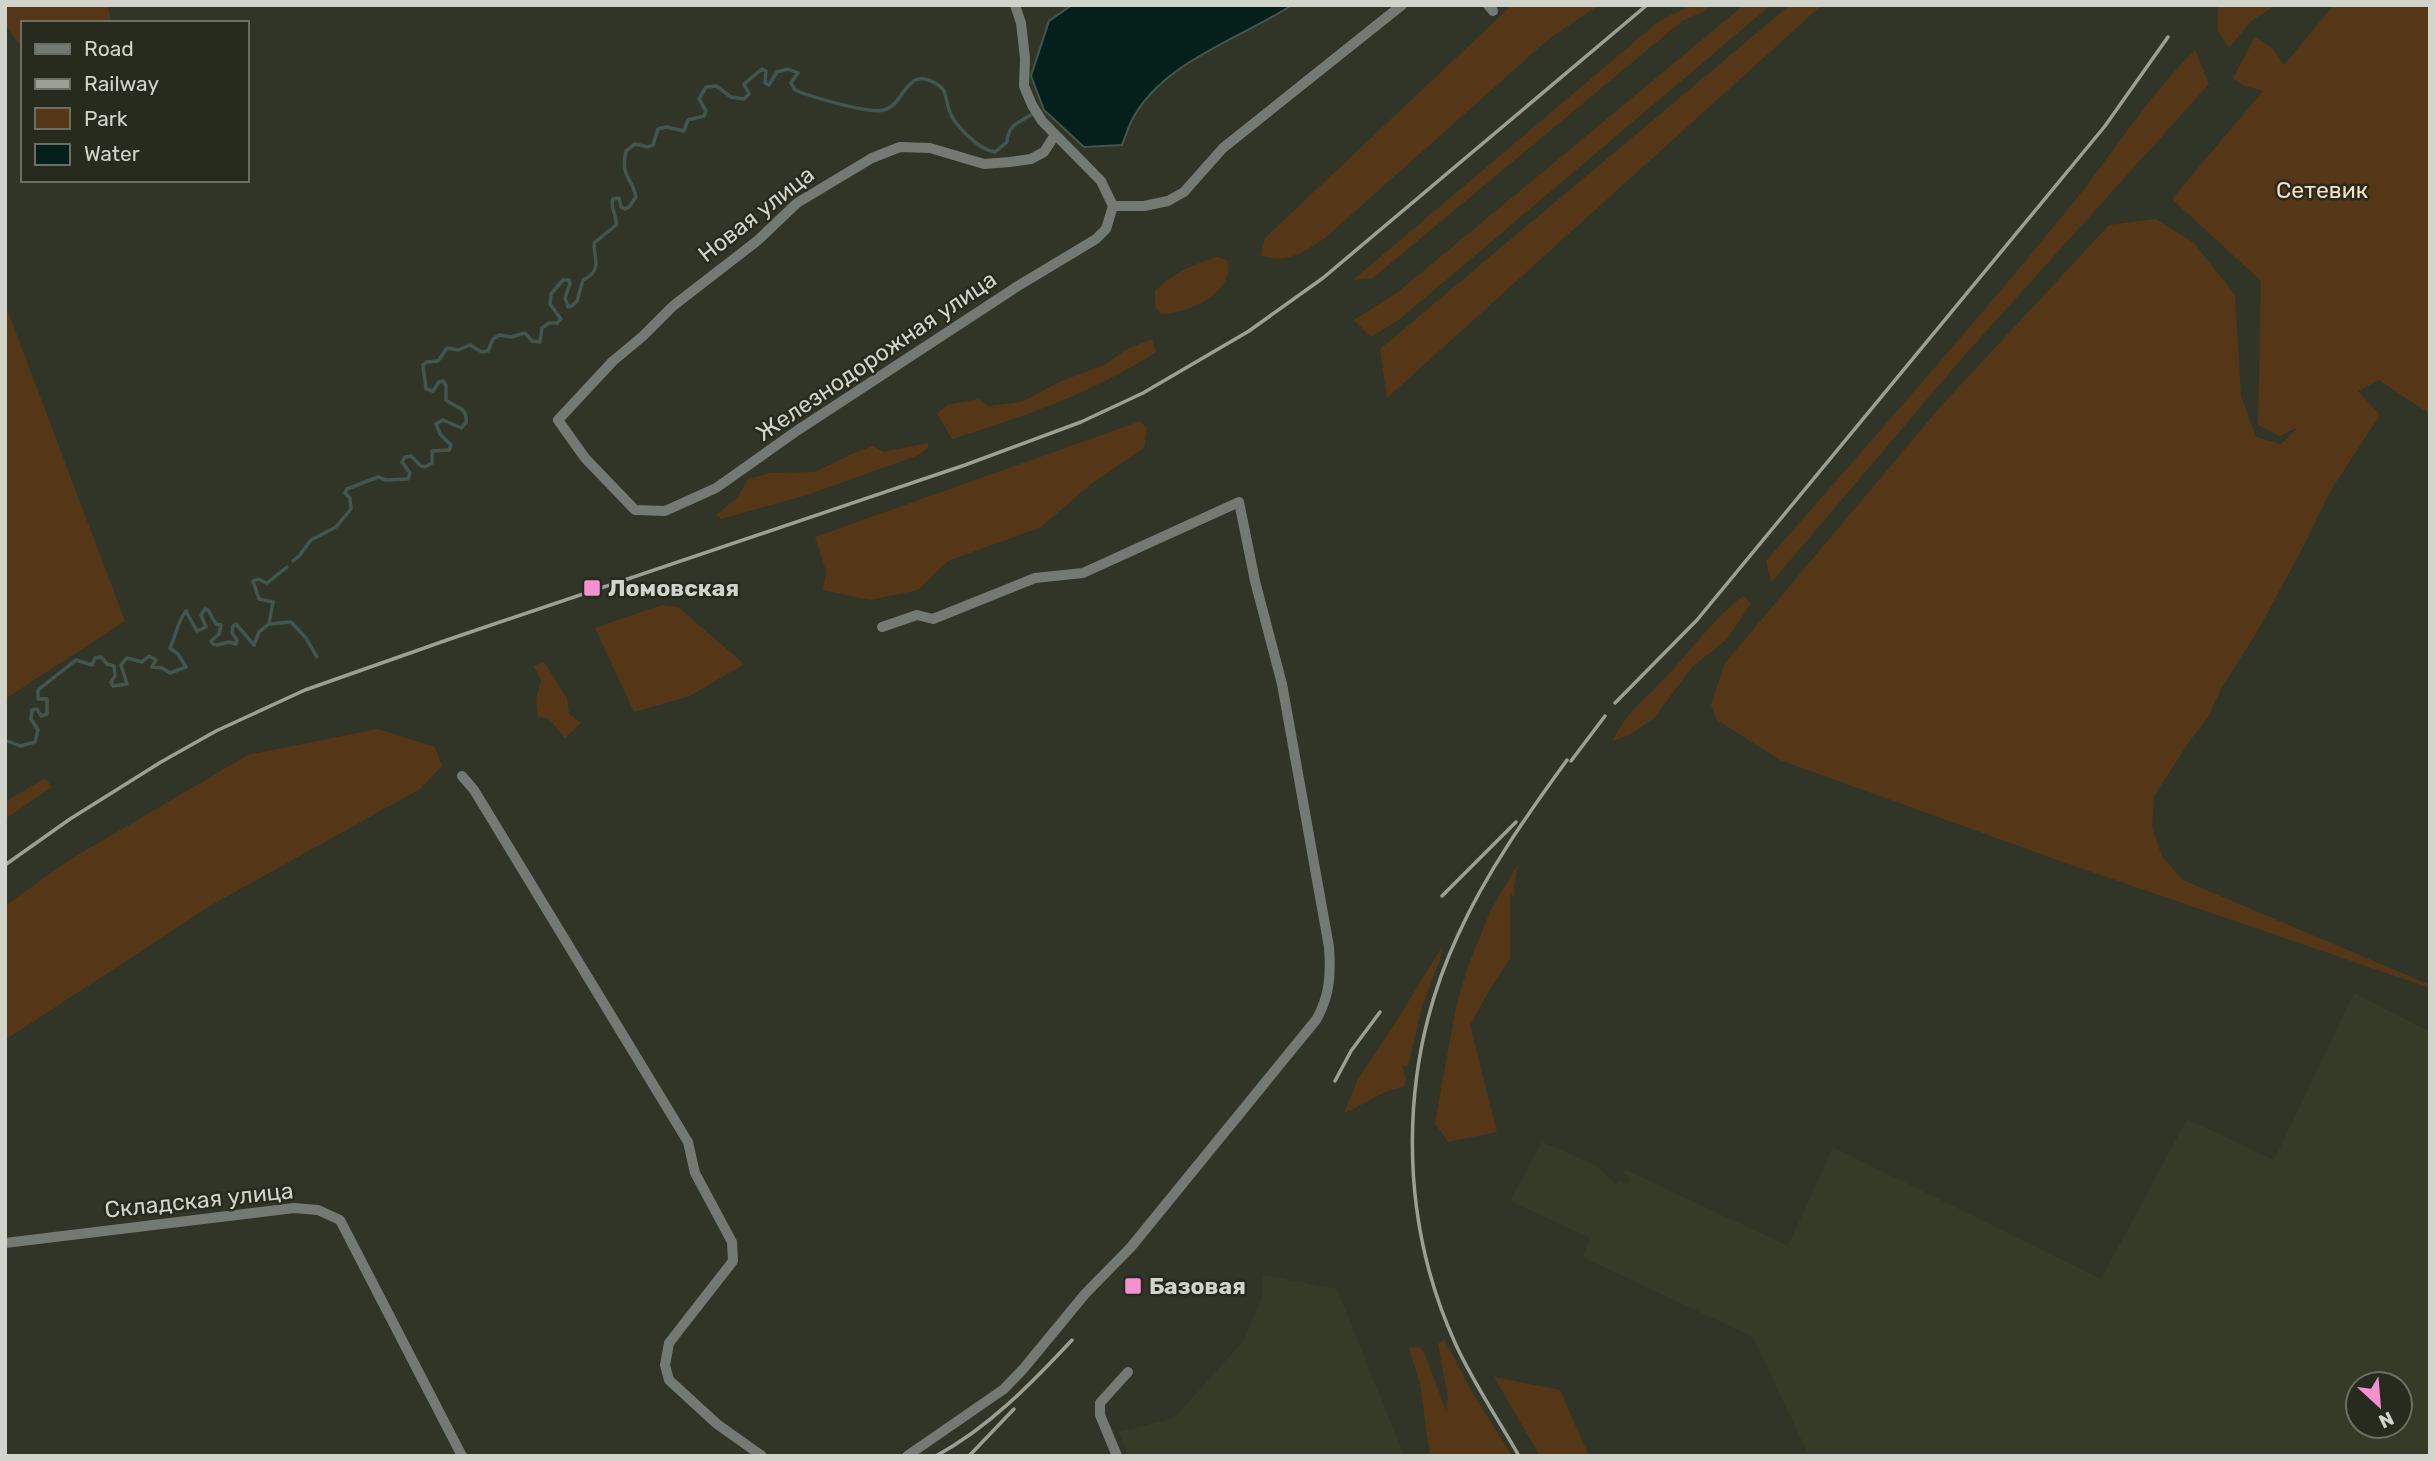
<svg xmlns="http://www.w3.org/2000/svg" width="2435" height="1461" font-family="Rubik,sans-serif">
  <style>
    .built { fill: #353b26; fill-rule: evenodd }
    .green { fill: #553718 }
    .water { fill: #05201a; stroke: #42564f; stroke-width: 2 }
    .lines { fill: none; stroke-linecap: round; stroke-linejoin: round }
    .stream { stroke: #42564f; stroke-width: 3.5 }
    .street { stroke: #737a74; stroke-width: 10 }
    .rail { stroke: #9c9f94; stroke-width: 3.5 }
    .poi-dot { fill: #f590d1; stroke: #272b1d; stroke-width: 2.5 }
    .labels { text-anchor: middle; stroke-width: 5; stroke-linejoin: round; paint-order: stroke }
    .park-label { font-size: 23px; fill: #fbdec4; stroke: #272b1d }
    .street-label { font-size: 23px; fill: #d1d4cb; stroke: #272b1d }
    .poi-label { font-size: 23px; font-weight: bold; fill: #d1d4cb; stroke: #272b1d; text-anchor: start }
  </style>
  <rect width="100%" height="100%" fill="#313527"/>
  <g class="built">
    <path d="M 2354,993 L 2430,1032 L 2430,1456 L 1809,1456 L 1753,1337 L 1582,1257 L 1590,1238 L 1510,1201 L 1542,1142 L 1595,1165 L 1617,1185 L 1620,1181 L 1627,1185 L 1631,1180 L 1624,1173 L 1626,1170 L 1788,1246 L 1833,1147 L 2101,1279 L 2187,1119 L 2274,1160 ZM 2358,1384 L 2400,1384 L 2400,1426 L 2358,1426 Z"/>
    <polygon points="1263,1275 1337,1289 1404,1456 1128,1456 1119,1432 1174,1418 1244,1340 1263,1294"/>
  </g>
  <g class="green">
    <polygon points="5,5 108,5 111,23 23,23 23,49 5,24"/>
    <path d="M 1512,5 L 1599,5 L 1550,38 L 1324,239 C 1304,251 1285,266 1261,255 L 1265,238 Z"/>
    <polygon points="1691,5 1706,5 1707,10 1682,21 1373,278 1353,280 1659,21"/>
    <polygon points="1744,5 1771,5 1400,319 1371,337 1354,320 1398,292"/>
    <polygon points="1790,5 1822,5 1387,398 1380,349"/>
    <polygon points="2218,5 2276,5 2251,21 2229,48 2218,31"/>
    <polygon points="2334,5 2430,5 2430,414 2379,380 2358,391 2380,415 2331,490 2303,547 2257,632 2222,687 2208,717 2189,742 2154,796 2152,827 2162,857 2183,880 2430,985 2430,988 2060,861 1780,760 1717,720 1711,705 1725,663 1941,406 2109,225 2156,219 2194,243 2235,295 2241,396 2256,437 2281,444 2298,427 2280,436 2258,425 2261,281 2172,199 2263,91 2243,85 2233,78 2255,37 2273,49 2284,65"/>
    <path d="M 2195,50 L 2209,84 L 1962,358 L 1771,583 L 1766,561 C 1869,443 1974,325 2073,203 C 2114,152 2148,96 2195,50 Z"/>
    <path d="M 1218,257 L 1227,260 C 1237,292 1187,314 1161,314 L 1155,307 L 1155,291 C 1172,274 1194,263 1218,257 Z"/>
    <polygon points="5,304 125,621 5,699"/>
    <path d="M 1152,339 L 1156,352 C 1093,393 1023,417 952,439 L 937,414 L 947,405 L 978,399 L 988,406 L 1022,402 L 1059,382 L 1106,364 L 1125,350 Z"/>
    <polygon points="1141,421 1147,429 1144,448 1091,484 1041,527 948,561 918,590 870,600 823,590 826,571 815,537"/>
    <polygon points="928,443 928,448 919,455 807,495 721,519 716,515 737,498 748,479 770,473 815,472 852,454 873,446 884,452"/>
    <path d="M 1743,596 L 1751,603 L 1727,639 L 1692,667 L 1654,718 L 1629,735 L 1613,741 C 1624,714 1649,696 1668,675 C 1693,648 1714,618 1743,596 Z"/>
    <polygon points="662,605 678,607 744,664 690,696 634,712 595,628"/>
    <polygon points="544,662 567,698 569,714 581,723 565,738 549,719 538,717 536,699 541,681 534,666"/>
    <polygon points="378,729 435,747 442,766 420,789 210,906 5,1040 5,906 66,862 248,755"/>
    <polygon points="45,778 52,787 5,819 5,802"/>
    <polygon points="1518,864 1514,886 1514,898 1511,894 1510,901 1510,958 1493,984 1470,1025 1497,1132 1448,1142 1435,1123 1456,1007 1468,966 1491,910"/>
    <path d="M 1442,947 L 1440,960 L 1422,1006 L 1409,1063 L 1407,1066 L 1402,1066 L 1406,1077 L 1404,1087 C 1381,1090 1365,1105 1344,1113 L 1358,1079 L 1392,1028 Z"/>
    <polygon points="1444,1339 1473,1394 1512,1456 1430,1456 1420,1384 1409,1348 1419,1347 1424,1352 1446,1411 1448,1398 1438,1344"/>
    <polygon points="1494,1377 1560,1390 1589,1456 1540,1456"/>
  </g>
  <path class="water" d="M 1072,5 L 1292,5 C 1240,39 1162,62 1132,120 C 1128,128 1125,137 1122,145 L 1084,147 L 1044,110 L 1031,76 L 1049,21 Z"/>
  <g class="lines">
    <g class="stream">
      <path d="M 293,561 L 299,556 L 311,540 L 336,527 L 351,509 L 350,498 L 345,493 L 347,489 L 378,477 L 386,480 L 408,479 L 410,473 L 402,462 L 405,457 L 411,456 L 421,466 L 425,467 L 432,463 L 432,451 L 449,450 L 451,445 L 440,434 L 436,424 L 443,420 L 461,428 L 466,423 C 468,406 455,408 446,400 L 446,385 L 443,381 L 439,382 L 433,391 L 426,389 L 423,365 L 427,362 L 438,361 L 447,348 L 458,350 L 470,345 L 482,352 L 488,351 L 493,339 L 499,335 L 511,337 L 525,333 L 532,341 L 540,342 L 542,328 L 549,323 L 557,323 L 561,319 L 550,304 L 551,294 L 563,280 L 569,280 L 570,284 L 565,298 L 568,307 L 572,306 L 577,301 L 583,280 C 603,270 594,260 594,243 L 616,225 C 618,215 609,209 613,199 L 619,198 L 621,207 L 625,209 L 629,207 L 636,197 C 632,177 620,177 626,151 L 635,144 L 648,147 L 653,145 L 658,129 L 667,127 L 684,131 L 688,120 L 704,116 L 706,111 L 699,99 L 706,87 L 716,86 L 731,97 L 744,99 L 749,94 L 744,84 L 762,69 L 766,71 L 765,83 L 769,85 L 777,72 L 788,69 L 798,73 L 791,83 L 795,90 C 811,97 869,114 884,110 C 905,105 905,66 935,83 C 948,90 945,98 949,110 C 954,125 979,150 995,152 L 1007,142 C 1008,124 1019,123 1032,114"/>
      <polyline points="269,624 291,622 306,638 317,657"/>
      <path d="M 5,740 L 20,746 L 35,742 L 38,730 L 31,719 L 32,710 L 37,709 L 41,716 L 47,714 L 47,699 L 38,699 L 38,690 L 76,660 L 92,665 L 95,658 L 101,657 L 107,664 L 114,666 L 115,676 L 111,682 L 113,686 L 127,684 L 121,665 L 127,658 L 142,662 L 149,656 L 156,660 L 152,667 L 162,668 L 170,673 L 186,667 L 178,654 L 170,648 C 176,636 177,622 186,611 L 197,631 L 206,627 L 201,615 L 205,609 L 208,610 L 216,624 L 221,625 L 219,634 L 211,641 L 213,644 L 217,645 L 229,642 L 236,644 L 237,640 L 232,633 L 233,626 L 236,624 L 254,645 L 259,632 L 269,624 L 273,602 L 259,599 L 253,581 L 258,579 L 267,583 L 287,567"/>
    </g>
    <g class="street">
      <polyline points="1015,5 1021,23 1025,58 1024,86 1032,105 1042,121 1101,181 1113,206 1106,229 1096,239 1018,286 798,430 716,488 665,511 635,510 585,458 558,420 613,361 643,336 673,306 757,241 797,203 872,158 900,147 930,148 984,164 1010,162 1031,159 1044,152 1055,135"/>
      <polyline points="1488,5 1493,11"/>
      <polyline points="1113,206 1144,206 1168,201 1184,192 1223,148 1402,5"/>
      <path d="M 882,627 L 917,615 L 933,619 L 1035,578 L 1083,573 L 1239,502 L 1255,581 L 1282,684 L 1329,947 C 1331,974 1330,996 1316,1020 L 1131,1247 L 1085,1294 L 1024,1368 L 1004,1389 L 907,1456"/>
      <polyline points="462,776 474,790 688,1142 695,1173 732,1242 733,1261 669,1343 665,1365 669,1380 717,1424 762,1456"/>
      <polyline points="5,1243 294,1208 318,1210 340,1220 462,1456"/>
      <polyline points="1117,1456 1100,1415 1100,1403 1128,1372"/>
    </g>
    <g class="rail">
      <polyline points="1615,703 1697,620 2105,126 2168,37"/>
      <polyline points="1571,761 1605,716"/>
      <polyline points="5,865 70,819 161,762 216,731 305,690 447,640 965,465 1081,422 1143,393 1249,331 1323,278 1647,5"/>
      <polyline points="1442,896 1516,822"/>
      <polyline points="1335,1081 1351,1051 1380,1012"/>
      <path d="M 936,1456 C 989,1427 1031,1384 1072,1340"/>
      <polyline points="969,1456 1014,1409"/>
      <path d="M 1519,1456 C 1498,1419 1474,1384 1456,1345 C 1397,1216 1398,1064 1458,935 C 1486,873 1527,815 1567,760"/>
    </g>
  </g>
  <g class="poi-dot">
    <rect x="583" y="579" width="18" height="18" rx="3.5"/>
    <rect x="1124" y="1277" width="18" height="18" rx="3.5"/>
  </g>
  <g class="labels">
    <g class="park-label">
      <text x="2322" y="198">Сетевик</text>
    </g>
    <g class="street-label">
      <text transform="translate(756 214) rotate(-38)" y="8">Новая улица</text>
      <text transform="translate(876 356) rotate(-34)" y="8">Железнодорожная улица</text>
      <text transform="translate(199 1200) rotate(-6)" y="8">Складская улица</text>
    </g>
    <g class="poi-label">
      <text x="608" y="596">Ломовская</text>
      <text x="1149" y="1294">Базовая</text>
    </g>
  </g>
  <rect width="2435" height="1461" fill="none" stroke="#d1d4cb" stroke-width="14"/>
  <rect x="21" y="21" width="228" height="161" fill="#272b1d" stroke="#6b6f63" stroke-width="2"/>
  <rect x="35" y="44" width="35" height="10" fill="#737a74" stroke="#6b6f63" stroke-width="2"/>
  <text x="84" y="56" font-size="21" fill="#d1d4cb">Road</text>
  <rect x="35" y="79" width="35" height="10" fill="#9c9f94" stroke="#6b6f63" stroke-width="2"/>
  <text x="84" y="91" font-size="21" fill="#d1d4cb">Railway</text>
  <rect x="35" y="108" width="35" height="21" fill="#553718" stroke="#6b6f63" stroke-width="2"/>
  <text x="84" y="126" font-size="21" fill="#d1d4cb">Park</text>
  <rect x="35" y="144" width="35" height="21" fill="#05201a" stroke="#6b6f63" stroke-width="2"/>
  <text x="84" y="161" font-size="21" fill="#d1d4cb">Water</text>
  <g transform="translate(2379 1405) rotate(154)"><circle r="33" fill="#272b1d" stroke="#6b6f63" stroke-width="2"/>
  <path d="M0-5L12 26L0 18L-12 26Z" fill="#f590d1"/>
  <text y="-10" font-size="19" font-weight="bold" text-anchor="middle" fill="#d1d4cb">N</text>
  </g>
</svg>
